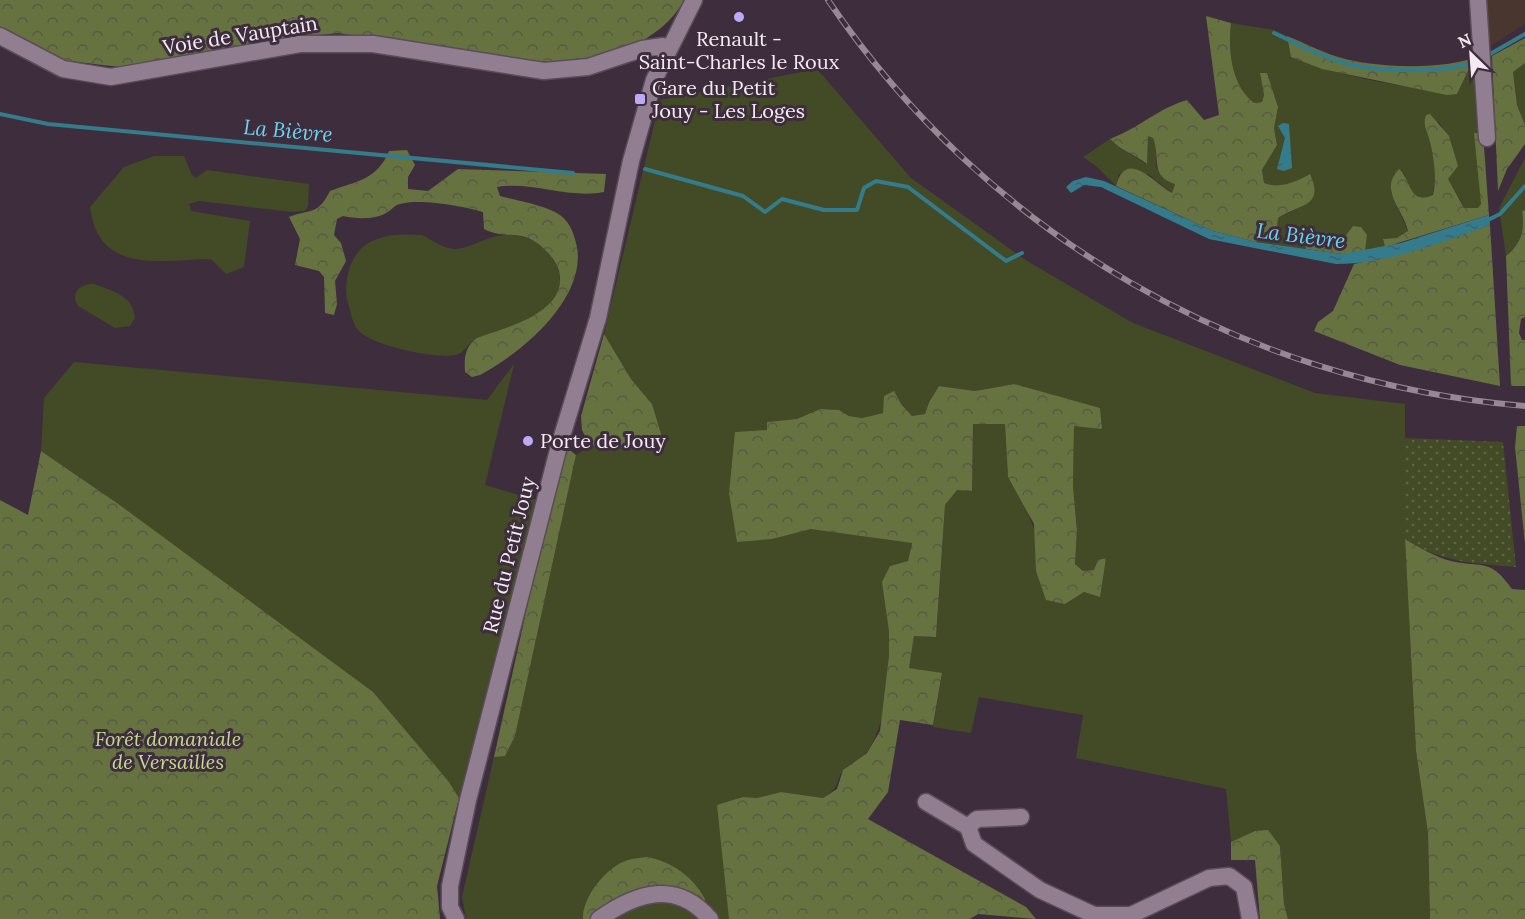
<svg xmlns="http://www.w3.org/2000/svg" width="1525" height="919" font-family="Lora,serif">
  <style>
    .education { fill: #49372f }
    .grass { fill: #424b25 }
    .forest { fill: url(#forest-crowns) }
    .park { fill: url(#park-dots) }
    .water { fill: url(#water-ripples) }
    .lines { fill: none; stroke-linecap: round; stroke-linejoin: round }
    .stream { stroke: #347b8c; stroke-width: 4 }
    .minor-casing { stroke: #5b4c5a; stroke-width: 19 }
    .minor { stroke: #927e91; stroke-width: 16 }
    .rail-casing { stroke: #968895; stroke-width: 6 }
    .rail { stroke: #3e2d3d; stroke-width: 4; stroke-dasharray: 11; stroke-linecap: butt }
    .poi-dot { fill: #bda9f5; stroke: #3e2d3d; stroke-width: 2 }
    .labels { text-anchor: middle; stroke-width: 6; stroke-linejoin: round; paint-order: stroke }
    .street-label { font-size: 20px; fill: #f5eaf4; stroke: #3e2d3d }
    .poi-label { font-size: 20px; fill: #f5eaf4; stroke: #3e2d3d; text-anchor: start }
    .park-label { font-size: 20px; font-style: italic; fill: #c6da8b; stroke: #3e2d3d }
    .water-label { font-size: 21px; font-style: italic; fill: #6ad4ef; stroke: #3e2d3d }
  </style>
  <defs>
    <pattern id="forest-crowns" width="20" height="18" patternUnits="userSpaceOnUse" patternTransform="scale(1.5)"><rect width="20" height="18" fill="#667240"/><path d="M2 6a3 3 0 1 1 6 0M12 15a3 3 0 1 1 6 0" fill="none" stroke="#575a45"/></pattern>
    <pattern id="park-dots" width="8" height="8" patternUnits="userSpaceOnUse" patternTransform="scale(1.5)"><rect width="8" height="8" fill="#424b25"/><path d="M2 2h.1M6 6h.1" fill="none" stroke="#5e6545" stroke-width="1.8" stroke-linecap="round"/></pattern>
    <pattern id="water-ripples" width="26" height="14" patternUnits="userSpaceOnUse" patternTransform="scale(1.5)"><rect width="26" height="14" fill="#347b8c"/><path d="M2 4q2-2 4 0t4 0M15 11q2-2 4 0t4 0" fill="none" stroke="#3e636e"/></pattern>
  </defs>
  <rect width="100%" height="100%" fill="#3e2d3d"/>
  <polygon class="education" points="1483,0 1525,0 1525,24 1486,49"/>
  <g class="grass">
    <path d="M 1231,23 L 1274,30 L 1287,36 L 1291,57 C 1345,78 1400,86 1457,94 L 1468,71 L 1478,65 L 1483,133 L 1475,133 L 1481,204 L 1479,208 L 1464,208 C 1460,196 1452,190 1448,179 C 1458,161 1450,137 1439,122 L 1427,132 C 1434,150 1438,177 1432,196 C 1414,204 1409,187 1404,173 L 1394,174 L 1391,192 L 1408,231 L 1396,238 L 1383,239 L 1385,247 L 1365,252 L 1367,235 L 1353,226 L 1343,239 L 1325,232 L 1309,236 L 1305,241 L 1306,249 L 1256,242 L 1276,223 L 1278,218 L 1305,205 L 1310,174 C 1295,182 1280,189 1264,183 L 1262,170 L 1277,145 L 1274,128 L 1278,107 L 1267,73 L 1260,73 L 1264,95 L 1262,102 L 1254,103 C 1231,84 1228,51 1231,23 Z"/>
    <polygon points="1525,63 1525,125 1517,105 1513,72"/>
    <path d="M 817,69 L 911,178 L 1027,261 L 1133,323 L 1315,393 L 1405,404 L 1405,539 L 1416,751 L 1428,833 L 1430,919 L 1288,919 L 1284,904 L 1280,846 L 1255,831 L 1231,842 L 1226,789 L 1076,758 L 1083,715 L 979,697 L 971,733 L 933,727 L 942,674 L 909,668 L 914,636 L 936,637 L 945,505 L 957,490 L 972,490 L 973,424 L 1005,424 L 1008,477 L 1022,499 L 1065,604 L 1084,592 L 1100,597 L 1095,570 L 1083,571 L 1075,564 L 1077,531 L 1073,486 L 1074,426 L 1042,393 L 1014,384 L 975,391 L 939,386 L 929,401 L 925,414 L 912,416 L 901,404 L 885,397 L 883,413 L 862,418 L 849,416 L 839,410 L 820,409 L 797,419 L 768,422 L 772,539 C 785,535 800,529 813,529 C 847,529 879,541 912,542 L 908,561 L 890,566 C 889,617 896,707 869,749 C 863,759 851,761 844,770 C 833,782 844,784 823,798 L 781,792 L 757,798 L 743,797 L 727,889 L 729,919 L 466,919 L 462,897 L 494,757 L 505,755 L 515,736 L 576,455 L 590,446 L 659,450 L 652,404 L 631,379 L 604,334 L 660,100 Z"/>
    <path d="M 1148,136 L 1153,138 L 1156,146 L 1156,167 L 1175,184 L 1172,193 L 1148,174 L 1119,174 L 1116,186 L 1097,167 L 1083,157 L 1110,139 C 1121,151 1134,155 1146,164 Z"/>
    <path d="M 154,156 L 184,156 L 192,175 L 196,178 L 207,170 L 309,184 L 308,206 L 305,211 L 291,212 L 199,201 L 189,204 L 191,211 L 250,221 L 244,267 L 226,274 L 212,260 L 206,259 C 158,261 98,273 90,207 L 124,167 Z"/>
    <path d="M 1525,158 L 1525,210 L 1522,211 C 1525,232 1521,243 1506,256 L 1499,208 Z"/>
    <path d="M 422,235 C 433,240 443,249 455,249 C 468,248 478,242 490,238 C 515,229 540,239 554,260 C 559,269 562,281 558,291 C 546,316 515,326 491,335 C 485,338 475,340 470,344 C 465,348 463,353 456,355 C 435,359 375,346 360,332 C 352,325 351,312 348,303 C 345,291 346,279 350,267 C 361,235 392,233 422,235 Z"/>
    <path d="M 94,284 C 112,291 133,295 135,318 L 130,326 L 115,328 L 78,306 C 70,292 80,284 94,284 Z"/>
    <polygon points="74,362 487,400 514,364 485,485 536,500 459,798 449,782 216,578 117,503 41,451 44,398"/>
  </g>
  <g class="forest">
    <path d="M 0,0 L 684,0 C 663,41 603,63 559,64 C 532,64 504,58 478,54 C 431,47 384,40 338,33 L 306,36 L 119,67 L 62,60 L 0,27 Z"/>
    <path d="M 1206,16 L 1231,23 C 1228,51 1231,84 1254,103 L 1262,102 L 1264,95 L 1260,73 L 1267,73 L 1278,107 L 1274,128 L 1277,145 L 1262,170 L 1264,183 C 1280,189 1295,182 1310,174 C 1325,207 1300,204 1278,218 L 1276,234 L 1261,236 L 1256,242 L 1213,231 L 1116,186 C 1126,148 1153,182 1172,193 L 1175,184 C 1149,176 1161,157 1153,138 L 1148,136 L 1147,164 C 1134,154 1121,151 1110,139 C 1139,128 1157,109 1187,100 L 1204,120 L 1219,115 Z"/>
    <path d="M 1287,36 C 1303,42 1319,51 1335,56 C 1370,68 1444,71 1479,56 L 1478,65 L 1468,71 L 1457,94 L 1447,95 L 1322,69 L 1291,57 Z"/>
    <polygon points="1525,38 1525,63 1513,72 1517,105 1525,125 1525,144 1507,169 1498,191 1492,56"/>
    <path d="M 1430,114 L 1449,136 L 1458,166 L 1448,179 L 1464,208 L 1478,208 L 1481,204 L 1474,133 L 1483,133 L 1489,215 L 1385,247 L 1383,239 L 1396,238 L 1408,231 C 1404,210 1378,190 1399,169 C 1411,179 1409,206 1433,195 C 1437,181 1434,157 1430,142 C 1428,132 1422,125 1426,115 Z"/>
    <path d="M 407,150 L 415,165 L 408,177 L 408,189 L 428,191 L 458,169 L 606,174 L 604,192 C 568,199 533,181 497,187 L 500,196 C 516,200 548,206 560,215 C 571,223 574,235 577,247 C 586,299 522,353 480,375 L 472,377 L 465,372 C 464,357 465,347 477,338 C 504,328 569,313 559,271 C 556,259 543,246 532,240 C 515,231 503,239 484,229 L 483,212 C 465,206 418,198 400,204 C 395,205 392,209 388,212 C 375,220 357,219 343,216 L 337,219 L 334,235 L 341,243 L 346,261 L 335,281 L 337,304 L 334,315 L 325,313 L 324,277 L 319,271 L 295,265 L 300,239 L 289,217 C 312,208 317,216 330,191 C 357,181 377,180 389,151 Z"/>
    <path d="M 1525,210 L 1525,317 L 1521,319 L 1519,333 L 1522,340 L 1525,340 L 1525,386 L 1511,386 L 1506,256 C 1521,243 1525,232 1522,211 Z"/>
    <polygon points="1490,225 1500,386 1400,365 1314,331 1318,322 1333,311 1354,264 1419,249"/>
    <polygon points="1353,226 1361,227 1367,235 1365,252 1342,254 1306,249 1305,241 1308,236 1325,232 1343,239"/>
    <polygon points="604,334 631,379 652,404 664,444 659,450 590,446 582,430 581,416"/>
    <polygon points="1014,384 1100,408 1102,429 1074,426 1073,486 1077,531 1075,564 1083,571 1094,570 1098,560 1106,558 1100,597 1084,592 1065,604 1046,600 1036,571 1034,524 1008,477 1005,424 973,424 972,491 957,490 945,505 936,637 914,636 909,668 942,673 933,725 900,720 888,792 868,819 1026,907 1036,919 978,914 970,919 729,919 717,805 743,797 757,798 781,792 823,798 837,789 843,770 867,753 880,731 889,656 889,631 882,582 890,566 908,561 912,543 811,529 772,539 737,542 729,493 735,432 767,430 767,422 797,419 820,409 839,410 849,416 862,418 883,413 884,396 894,391 901,404 912,416 925,414 929,402 939,386 975,391"/>
    <polygon points="1517,426 1525,426 1525,544 1515,447"/>
    <polygon points="562,449 571,451 576,455 515,736 505,756 494,757"/>
    <polygon points="41,451 117,503 373,692 449,782 459,798 437,886 440,919 0,919 0,500 28,515"/>
    <path d="M 1405,539 C 1419,547 1432,555 1447,560 C 1481,569 1489,556 1512,589 L 1525,590 L 1525,919 L 1430,919 L 1428,833 L 1416,751 Z"/>
    <polygon points="1268,830 1280,846 1284,904 1288,919 1260,919 1255,860 1231,860 1231,842 1255,831"/>
    <path d="M 647,857 C 673,862 693,877 705,899 L 703,905 L 667,889 L 592,919 L 583,919 C 582,897 607,866 628,860 C 634,858 641,858 647,857 Z"/>
  </g>
  <path class="park" d="M 1405,438 L 1503,442 L 1516,567 C 1471,563 1444,563 1405,539 Z"/>
  <g class="water">
    <polygon points="1283,123 1289,124 1292,168 1284,171 1277,169 1285,138 1278,126"/>
    <path d="M 1086,177 L 1104,181 L 1213,231 L 1256,242 L 1342,254 L 1401,243 L 1489,215 L 1490,225 C 1442,242 1388,264 1336,264 L 1209,239 L 1101,187 L 1084,185 L 1071,193 L 1066,187 L 1073,181 Z"/>
  </g>
  <g class="lines">
    <g class="stream">
      <path d="M 1274,33 C 1295,43 1316,54 1338,61 C 1373,73 1441,73 1476,62"/>
      <polyline points="1485,57 1525,34"/>
      <polyline points="0,114 48,124 573,173"/>
      <polyline points="645,169 743,196 765,212 782,199 824,210 857,210 864,188 876,181 908,187 1006,261 1022,253"/>
      <polyline points="1486,221 1500,214 1525,186"/>
    </g>
    <g class="minor-casing">
      <g id="minor">
        <polyline points="1478,0 1487,138"/>
        <polyline points="0,36 63,69 111,77 300,44 373,44 544,71 588,67 642,49 663,46 669,48"/>
        <polyline points="926,802 968,827 977,819 1021,817"/>
        <polyline points="968,827 974,844 1040,890 1094,915 1131,915 1209,878 1229,876 1244,887 1250,919"/>
        <polyline points="456,919 450,907 450,886 468,800 559,446 598,318 631,161 654,80 694,0"/>
        <path d="M 599,919 C 636,893 676,879 710,919"/>
      </g>
    </g>
    <use href="#minor" class="minor"/>
    <g class="rail-casing">
      <path id="rail" d="M 828,0 C 987,235 1243,383 1525,406"/>
    </g>
    <use href="#rail" class="rail"/>
  </g>
  <g class="poi-dot">
    <circle cx="739" cy="17" r="6"/>
    <rect x="634" y="93" width="12" height="12" rx="3"/>
    <circle cx="528" cy="441" r="6"/>
  </g>
  <g class="labels">
    <g class="street-label">
      <text transform="translate(240 35) rotate(-9)" y="7">Voie de Vauptain</text>
      <text transform="translate(509 555) rotate(-76)" y="7">Rue du Petit Jouy</text>
    </g>
    <g class="poi-label">
      <text x="739" y="46" text-anchor="middle">Renault -<tspan x="739" dy="23">Saint-Charles le Roux</tspan></text>
      <text x="652" y="95">Gare du Petit<tspan x="652" dy="23">Jouy - Les Loges</tspan></text>
      <text x="540" y="448">Porte de Jouy</text>
    </g>
    <g class="park-label">
      <text x="168" y="746">Forêt domaniale<tspan x="168" dy="23">de Versailles</tspan></text>
    </g>
    <g class="water-label">
      <text transform="translate(288 131) rotate(5)" y="7">La Bièvre</text>
      <text transform="translate(1301 236) rotate(7)" y="7">La Bièvre</text>
    </g>
  </g>
  <g transform="translate(1471 54) rotate(335)" stroke="#3e2d3d" stroke-width="4.5" paint-order="stroke">
  <path d="M0-4.5L10 22L0 15L-10 22Z" fill="#f5eaf4"/>
  <text y="-9" font-size="16" font-weight="bold" text-anchor="middle" fill="#f5eaf4">N</text>
  </g>
</svg>
